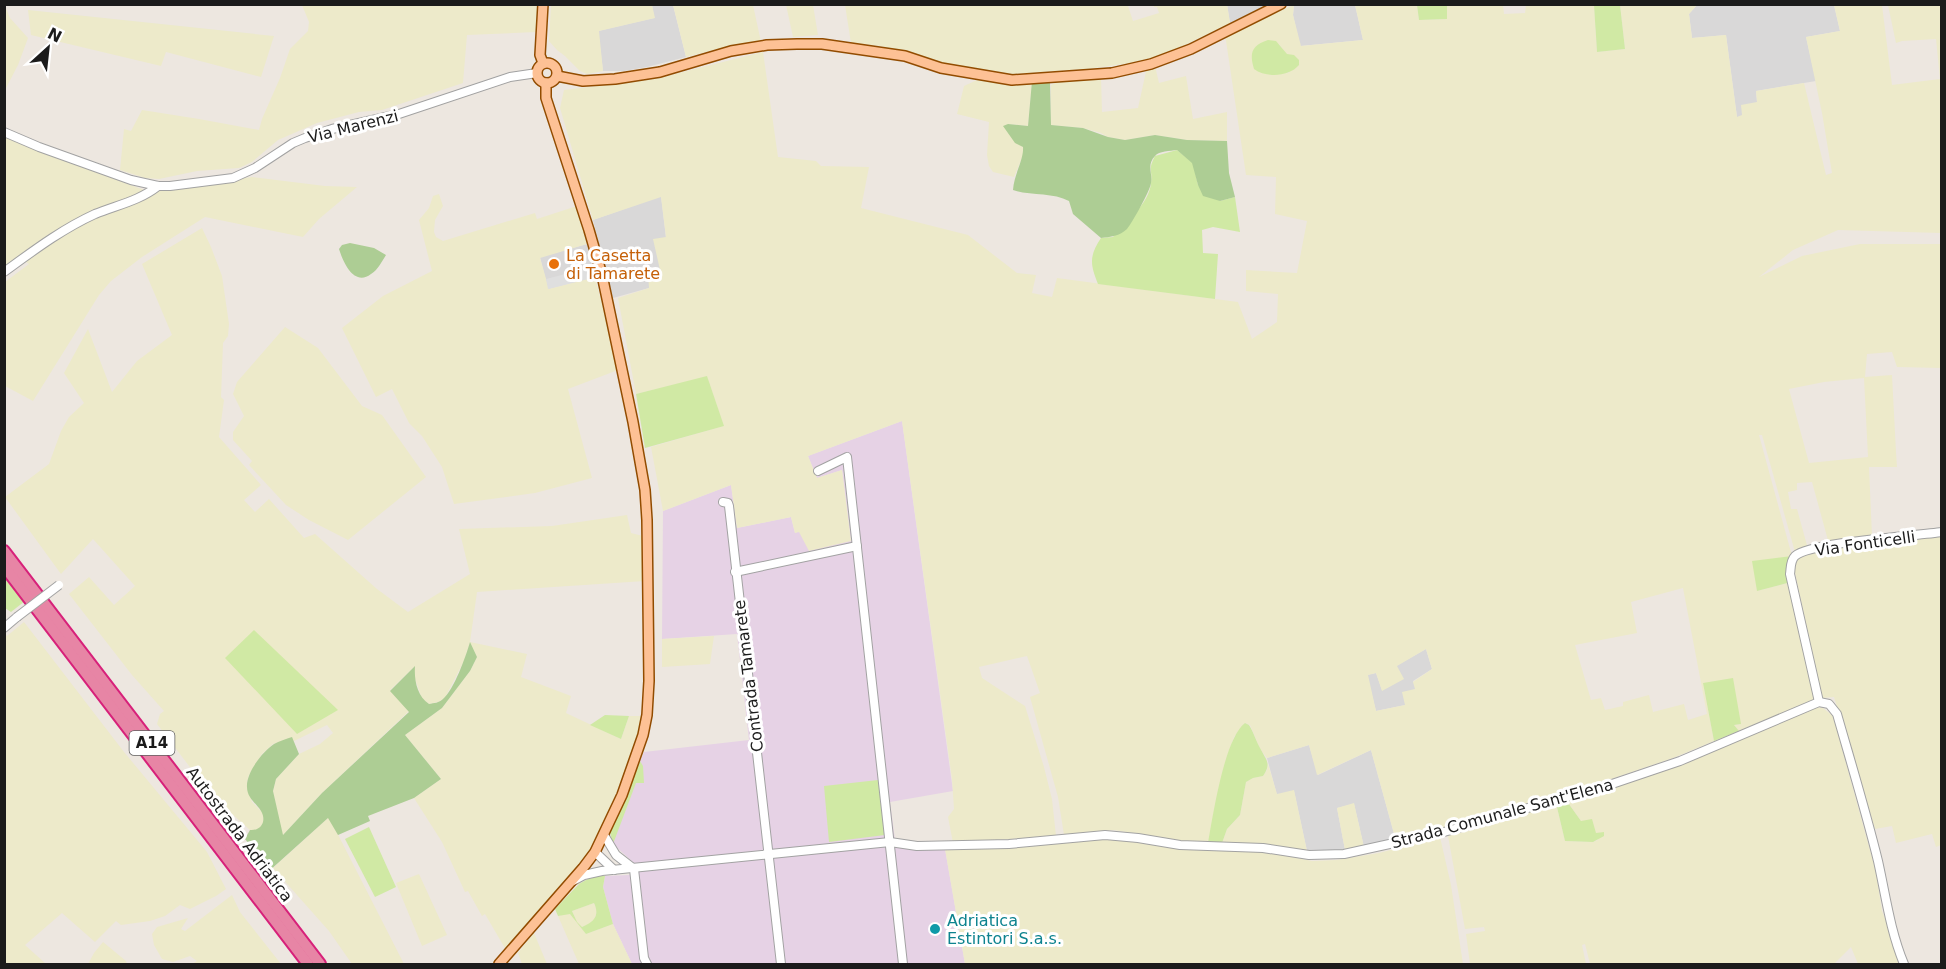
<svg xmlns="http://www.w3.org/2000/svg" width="1946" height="969" font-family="'DejaVu Sans',sans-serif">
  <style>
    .residential { fill: #d9d8d8 }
    .industrial { fill: #e6d2e5 }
    .farmland { fill: #edeaca; fill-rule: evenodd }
    .grass { fill: #d0e9a4; fill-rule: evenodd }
    .forest { fill: #adcd94 }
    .parking { fill: #dfdfdf }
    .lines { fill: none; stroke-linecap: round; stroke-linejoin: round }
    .minor-casing { stroke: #a2a2a2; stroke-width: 10 }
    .major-casing { stroke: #924c00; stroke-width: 12 }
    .highway-casing { stroke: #d7217a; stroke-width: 14 }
    .minor { stroke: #fff; stroke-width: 8 }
    .major { stroke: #fdc195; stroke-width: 9 }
    .highway { stroke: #e785a5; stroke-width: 10 }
    .minor-bridge-casing { stroke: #a2a2a2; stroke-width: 10; stroke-linecap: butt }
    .minor-bridge { stroke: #fff; stroke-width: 8 }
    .food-dot { fill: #e8710a; stroke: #fff; stroke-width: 2 }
    .culture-dot { fill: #0f9aa8; stroke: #fff; stroke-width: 2 }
    .labels { text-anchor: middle; stroke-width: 6; stroke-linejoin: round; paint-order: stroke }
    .shield { fill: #fff; stroke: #5f5f5f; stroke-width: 1.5 }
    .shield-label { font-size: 15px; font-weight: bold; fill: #1b1b1b }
    .street-label { font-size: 16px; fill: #1b1b1b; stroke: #fff }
    .food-label { font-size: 16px; fill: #c56008; stroke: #fff; text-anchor: start }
    .culture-label { font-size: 16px; fill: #0d838f; stroke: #fff; text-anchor: start }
  </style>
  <rect width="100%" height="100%" fill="#ede7e0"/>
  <g class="residential">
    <polygon points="1227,4 1269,4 1269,5 1230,23"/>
    <polygon points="652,5 673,5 686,57 647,67 624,71 603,71 598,31 654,18"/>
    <polygon points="1294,5 1355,5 1363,40 1300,46 1293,15"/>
    <polygon points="1697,5 1834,5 1840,31 1806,37 1816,81 1756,91 1757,102 1742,116 1737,117 1726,35 1692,38 1689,14"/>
    <polygon points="661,196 666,238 660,270 649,288 613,298 593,220"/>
    <polygon points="587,244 595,277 548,289 540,257"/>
    <polygon points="1426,649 1432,669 1413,681 1416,689 1405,705 1376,711 1367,675 1376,673 1382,690 1396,666"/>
    <polygon points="1309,745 1318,775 1371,750 1396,841 1364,847 1354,804 1337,808 1345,850 1307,851 1294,791 1277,795 1267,758"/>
  </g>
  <polygon class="industrial" points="902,421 953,791 890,802 896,847 945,849 965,964 632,964 613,924 603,887 605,876 629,875 636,865 613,844 610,833 644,752 749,740 737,634 662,639 663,511 731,485 737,528 791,517 795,533 799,531 851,541 842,470 817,478 808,456"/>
  <g class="farmland">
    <polygon points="1227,4 1230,23 1164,55 1130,63 1087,69 1013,74 946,64 917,55 880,46 851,43 845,5 1133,5 1128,6 1133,21 1159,13 1157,7 1154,7 1154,5"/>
    <path d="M 1594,4 L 1597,52 L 1625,49 L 1620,5 L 1697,5 L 1689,14 L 1692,38 L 1726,35 L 1737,117 L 1742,115 L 1741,105 L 1757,102 L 1756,91 L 1804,83 L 1826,175 L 1832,173 L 1822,113 L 1806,37 L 1840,31 L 1834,5 L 1882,5 L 1892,85 L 1940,79 L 1936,39 L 1902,41 L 1896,43 L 1888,5 L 1941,5 L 1941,233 L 1838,230 L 1793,250 L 1759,277 L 1802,256 L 1860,244 L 1941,244 L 1941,368 L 1897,367 L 1892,352 L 1867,354 L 1865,377 L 1892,375 L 1896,452 L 1897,467 L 1869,467 L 1872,536 L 1829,544 L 1812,482 L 1797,483 L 1797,490 L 1788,492 L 1791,509 L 1797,509 L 1808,549 L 1795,552 L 1762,435 L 1759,435 L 1792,556 L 1757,591 L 1791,582 L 1815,699 L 1739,731 L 1734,725 L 1741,724 L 1703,683 L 1714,741 L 1673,758 L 1605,781 L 1396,841 L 1371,750 L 1317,775 L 1309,745 L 1267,758 L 1260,749 L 1250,725 L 1245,723 L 1234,737 L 1223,771 L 1208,843 L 1182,841 L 1114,830 L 1064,835 L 1058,797 L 1030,697 L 1040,693 L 1027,656 L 979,667 L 982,678 L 1025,706 L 1044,767 L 1052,799 L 1056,836 L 953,843 L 948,817 L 954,809 L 952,779 L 902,421 L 808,456 L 817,478 L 842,470 L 851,541 L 809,551 L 799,532 L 795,533 L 791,517 L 737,528 L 731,485 L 663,511 L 651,447 L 723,426 L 707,377 L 636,394 L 618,298 L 649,288 L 648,273 L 660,270 L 653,239 L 666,237 L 661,197 L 593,220 L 560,108 L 564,90 L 655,79 L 763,52 L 778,157 L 816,161 L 821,166 L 869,167 L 861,208 L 968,235 L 1017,273 L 1036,275 L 1032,293 L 1052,297 L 1057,278 L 1238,302 L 1252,339 L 1277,322 L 1278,294 L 1246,291 L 1246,270 L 1297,273 L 1307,221 L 1275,214 L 1276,177 L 1246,175 L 1225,34 L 1294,5 L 1293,15 L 1301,46 L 1363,40 L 1355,5 L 1417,5 L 1419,20 L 1447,19 L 1447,5 L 1503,5 L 1504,14 L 1525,13 L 1526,5 ZM 1279,44 L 1287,55 L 1289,73 L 1265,74 ZM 1864,378 L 1868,457 L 1809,463 L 1789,389 L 1824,382 ZM 1683,588 L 1707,714 L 1688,720 L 1684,704 L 1653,712 L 1649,695 L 1623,702 L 1623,706 L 1605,710 L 1601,698 L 1591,700 L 1575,645 L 1637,633 L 1631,602 ZM 1426,649 L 1432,669 L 1413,682 L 1415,689 L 1402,692 L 1405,705 L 1376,711 L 1368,675 L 1376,673 L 1382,691 L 1404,679 L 1397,666 Z"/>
    <polygon points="302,5 538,5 536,32 467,35 463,83 382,110 359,112 317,123 278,140 252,162 239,168 197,171 159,179 145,178 120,170 124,129 131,131 142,110 199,119 259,130 262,119 280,78 290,49 308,31 309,22"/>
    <polygon points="551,5 652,5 655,18 599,31 603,71 587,74 580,71 565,56 557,50 549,41"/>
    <polygon points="673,5 753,5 761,42 730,46 686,57"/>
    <polygon points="786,5 813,5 818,35 793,37"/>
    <polygon points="5,6 10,18 28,38 18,65 5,90"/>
    <polygon points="28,10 274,36 261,77 166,52 161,66 31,35"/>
    <polygon points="1155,66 1159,83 1186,76 1193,119 1227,112 1227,141 1187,140 1155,135 1125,140 1108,137 1101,133 1083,128 1051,125 1051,85 1063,80 1101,77 1102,112 1138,108 1147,67"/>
    <polygon points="979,79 1006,83 1032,81 1028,126 1008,124 1023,147 1024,153 1014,177 993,172 989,166 987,155 989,122 957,114 964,86"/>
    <polygon points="4,136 32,148 152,193 165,189 252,177 325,186 357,187 319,219 303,237 205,217 142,257 111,281 99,295 33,401 5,386 5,282 29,264 20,258 5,269"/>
    <polygon points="439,194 443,206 435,220 434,232 436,237 443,241 535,213 537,219 577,206 587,244 540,258 549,289 595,277 604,312 610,323 618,370 568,389 592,478 535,493 454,504 442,467 422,436 409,423 392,389 376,397 342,328 383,296 432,271 419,220 429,208 433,196"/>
    <polygon points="202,228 211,247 222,276 229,324 228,336 223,343 221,397 224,400 219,437 261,485 244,500 255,512 269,499 304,538 315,534 377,589 408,612 470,574 459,529 552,526 627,515 631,533 643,536 645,581 477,592 470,642 527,654 521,677 571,696 566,713 621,739 629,716 642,716 634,748 617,791 600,832 584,860 506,950 485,914 482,916 468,891 465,892 442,842 414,798 441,779 405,735 442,708 470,671 477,657 470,643 464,661 449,690 445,698 438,702 429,704 422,699 414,676 414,667 390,690 409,711 322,793 282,836 273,791 276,779 299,754 320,744 333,733 327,725 294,741 291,738 273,744 262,754 249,775 247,782 252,802 263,813 264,821 261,827 256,830 250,830 231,813 199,779 157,724 160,714 164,711 132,675 69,594 89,577 114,605 135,586 93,539 61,574 5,497 49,464 61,431 69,417 84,403 64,373 88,329 112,392 137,361 172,335 142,264"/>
    <polygon points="285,327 318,348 362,406 382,415 426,477 348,540 309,520 286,505 249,465 252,461 233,440 233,432 244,416 233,394 237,382"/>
    <polygon points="1941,533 1941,845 1936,847 1932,834 1896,843 1892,826 1875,829 1834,697 1822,698 1794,568 1798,557 1803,555 1841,546"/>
    <polygon points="24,622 124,752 207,852 226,889 216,896 190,909 180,905 165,916 150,921 121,925 116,921 95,942 62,913 25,945 46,964 5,964 5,633 7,636"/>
    <polygon points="714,636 710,664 662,667 662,639"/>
    <polygon points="1814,707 1823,708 1833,716 1876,872 1882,911 1903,964 1858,964 1851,947 1834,964 1590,964 1585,944 1582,945 1586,964 1470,964 1466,934 1485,931 1484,927 1465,929 1448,836 1492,825 1493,821 1556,803 1565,841 1593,842 1598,840 1596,833 1581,821 1566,800 1606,790 1675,766"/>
    <polygon points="1268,764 1277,794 1294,790 1307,851 1222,843 1227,829 1240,815 1246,782 1253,778 1263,776 1267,770"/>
    <polygon points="1354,803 1364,847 1345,850 1337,808"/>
    <polygon points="329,817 404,964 352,964 329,931 273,868"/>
    <polygon points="1108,837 1167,845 1268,852 1312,861 1336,860 1379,853 1440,837 1451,885 1463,964 965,964 945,849"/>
    <polygon points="419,874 447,935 422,946 396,883"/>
    <polygon points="232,895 240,912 281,964 192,964 197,961 190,956 173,962 162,959 154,945 152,934 157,927 188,918 181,929 185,931"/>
    <polygon points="594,903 597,910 595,919 590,924 582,927 586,934 613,924 632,964 579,964 558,916 570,913 576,920 572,911"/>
    <polygon points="534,933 547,964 522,964 518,953"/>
    <polygon points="103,942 126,961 127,964 88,964 94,953"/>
  </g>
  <g class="grass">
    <polygon points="1417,5 1447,5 1447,19 1419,20"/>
    <polygon points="1594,5 1620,5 1625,49 1597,52"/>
    <path d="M 1268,40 L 1276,41 L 1287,54 L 1294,55 L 1299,60 L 1299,65 C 1289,77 1266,78 1254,69 C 1249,53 1252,45 1268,40 Z"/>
    <path d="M 1177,150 L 1193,163 L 1198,185 L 1220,201 L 1235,197 L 1240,232 L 1213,227 L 1202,230 L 1203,253 L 1218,254 L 1215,299 L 1098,284 C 1090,264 1089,256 1101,238 L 1113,237 C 1126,222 1149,204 1151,183 C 1153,169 1147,172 1155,156 Z"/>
    <polygon points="707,376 724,426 645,448 636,394"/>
    <polygon points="1792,556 1791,582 1757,591 1752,561"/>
    <polygon points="4,578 25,601 11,612 5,608"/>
    <polygon points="254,630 338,710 297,734 225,658"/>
    <polygon points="1733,678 1741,724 1734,725 1739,731 1714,741 1703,683"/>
    <polygon points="605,715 629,716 621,739 590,725"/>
    <path d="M 1245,723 L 1249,725 C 1254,733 1256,741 1260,748 C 1266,760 1272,763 1263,776 L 1253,778 L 1246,782 L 1240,815 L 1227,829 L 1222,843 L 1208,843 C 1213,816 1224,739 1245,723 Z"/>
    <polygon points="640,761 643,766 644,783 636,783 613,844 610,833"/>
    <polygon points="878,780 885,835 829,842 824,786"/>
    <polygon points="1566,800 1581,821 1592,819 1596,833 1604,832 1604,836 1593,842 1565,841 1556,803"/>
    <polygon points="369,827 396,887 375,897 345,839"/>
    <path d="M 593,876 L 605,876 L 603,887 L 613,924 L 586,934 L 570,914 L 558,916 L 555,909 L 579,884 ZM 594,903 C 600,916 594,922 582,927 L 577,922 L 572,911 Z"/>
  </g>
  <g class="forest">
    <path d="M 1032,81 L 1050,81 L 1051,125 L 1083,128 L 1108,137 L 1125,140 L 1155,135 L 1187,140 L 1227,141 L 1229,173 L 1235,197 L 1220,201 L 1203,196 L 1198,185 L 1192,163 L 1177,150 C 1170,151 1159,151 1155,156 C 1146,165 1153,174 1151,183 C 1150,191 1132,223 1127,229 C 1120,236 1110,237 1101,238 L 1073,214 L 1069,201 C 1053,192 1031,196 1013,190 C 1014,174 1024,160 1023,147 L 1015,143 L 1003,126 L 1008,124 L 1028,126 Z"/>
    <path d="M 350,243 L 374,248 L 386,255 C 382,261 378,270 371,274 C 354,287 343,262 339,249 L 342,245 Z"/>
    <path d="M 470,642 L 477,657 L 470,671 L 442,708 L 405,735 L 441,779 L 414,798 L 368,816 L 370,821 L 338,835 L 328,818 L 268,872 L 262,866 L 260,857 L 245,839 L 250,830 C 261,831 267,821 261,811 C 256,803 247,798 247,787 C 246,773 262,752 274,744 C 279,741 286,739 292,737 L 299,754 L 276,779 L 273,791 L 283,835 L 322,793 L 409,712 L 390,691 L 415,666 C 414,680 417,696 429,704 C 434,703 439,703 443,699 C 454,690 466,656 470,642 Z"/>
  </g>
  <polygon class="parking" points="585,269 588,279 548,289 546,279"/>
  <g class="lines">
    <g class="minor-casing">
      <g id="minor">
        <polyline points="4,132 39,147 131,180 158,186 170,186 233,178 255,168 293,143 305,138 332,129 399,114 510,77 537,73"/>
        <path d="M 4,272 C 33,251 62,229 95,214 C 117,205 139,201 158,186"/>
        <polyline points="818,471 847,457 903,964"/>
        <polyline points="723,502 728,503 729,506 781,964"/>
        <polyline points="735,572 857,546"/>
        <polyline points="4,628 17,617"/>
        <path d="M 1819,702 L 1790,574 C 1791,568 1790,561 1795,556 C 1811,542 1915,536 1942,532"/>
        <polyline points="604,835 616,855 634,869 644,958 647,964"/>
        <polyline points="595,852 614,870"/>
        <path d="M 573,881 L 584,875 L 602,871 L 890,842 L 917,846 L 1009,844 L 1105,835 L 1138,838 L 1180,845 L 1263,848 L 1309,855 L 1344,854 L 1444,832 L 1612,784 L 1680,761 L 1819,702 L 1829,704 L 1837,714 C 1851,763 1866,812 1878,861 C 1886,897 1890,930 1904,964"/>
      </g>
    </g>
    <g class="major-casing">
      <g id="major">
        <polyline points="543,4 540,55 543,63"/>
        <circle cx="547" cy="73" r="10"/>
        <polyline points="557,76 583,81 615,79 660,72 731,51 767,45 797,44 822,44 905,56 941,68 1012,80 1112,73 1151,64 1191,49 1281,4"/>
        <polyline points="499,964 583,868 595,852 622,795 643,735 647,715 649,681 647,520 645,490 633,422 602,275 589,230 546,98 546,83"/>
      </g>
    </g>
    <g class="highway-casing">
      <g id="highway">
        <polyline points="4,551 320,964"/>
        <polyline points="4,566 308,964"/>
      </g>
    </g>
    <use href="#minor" class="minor"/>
    <use href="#major" class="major"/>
    <use href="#highway" class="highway"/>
    <g class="minor-bridge-casing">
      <polyline id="minor-bridge" points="17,617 59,585"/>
    </g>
    <use href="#minor-bridge" class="minor-bridge"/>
  </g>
  <circle class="food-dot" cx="554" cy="264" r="6"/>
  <circle class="culture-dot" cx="935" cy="929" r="6"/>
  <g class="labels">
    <rect class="shield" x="129.5" y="731" width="45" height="24" rx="4.5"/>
    <g class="shield-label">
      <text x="152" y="748">A14</text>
    </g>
    <g class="street-label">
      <text transform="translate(353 126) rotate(-14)" y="6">Via Marenzi</text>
      <text transform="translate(1865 543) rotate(-8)" y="6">Via Fonticelli</text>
      <text transform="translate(748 676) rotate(-97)" y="6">Contrada Tamarete</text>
      <text transform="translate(1502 813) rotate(-15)" y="6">Strada Comunale Sant'Elena</text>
      <text transform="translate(240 834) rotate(53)" y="6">Autostrada Adriatica</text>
    </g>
    <g class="food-label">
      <text x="566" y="261">La Casetta<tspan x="566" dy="18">di Tamarete</tspan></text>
    </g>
    <g class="culture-label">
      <text x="947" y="926">Adriatica<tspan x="947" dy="18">Estintori S.a.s.</tspan></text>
    </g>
  </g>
  <rect width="1946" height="969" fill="none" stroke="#1b1b1b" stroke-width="12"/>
  <g transform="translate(48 48) rotate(27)" stroke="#ffffff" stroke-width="4.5" paint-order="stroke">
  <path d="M0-4.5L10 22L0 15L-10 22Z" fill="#1b1b1b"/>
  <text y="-9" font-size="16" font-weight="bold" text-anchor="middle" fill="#1b1b1b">N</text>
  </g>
</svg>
